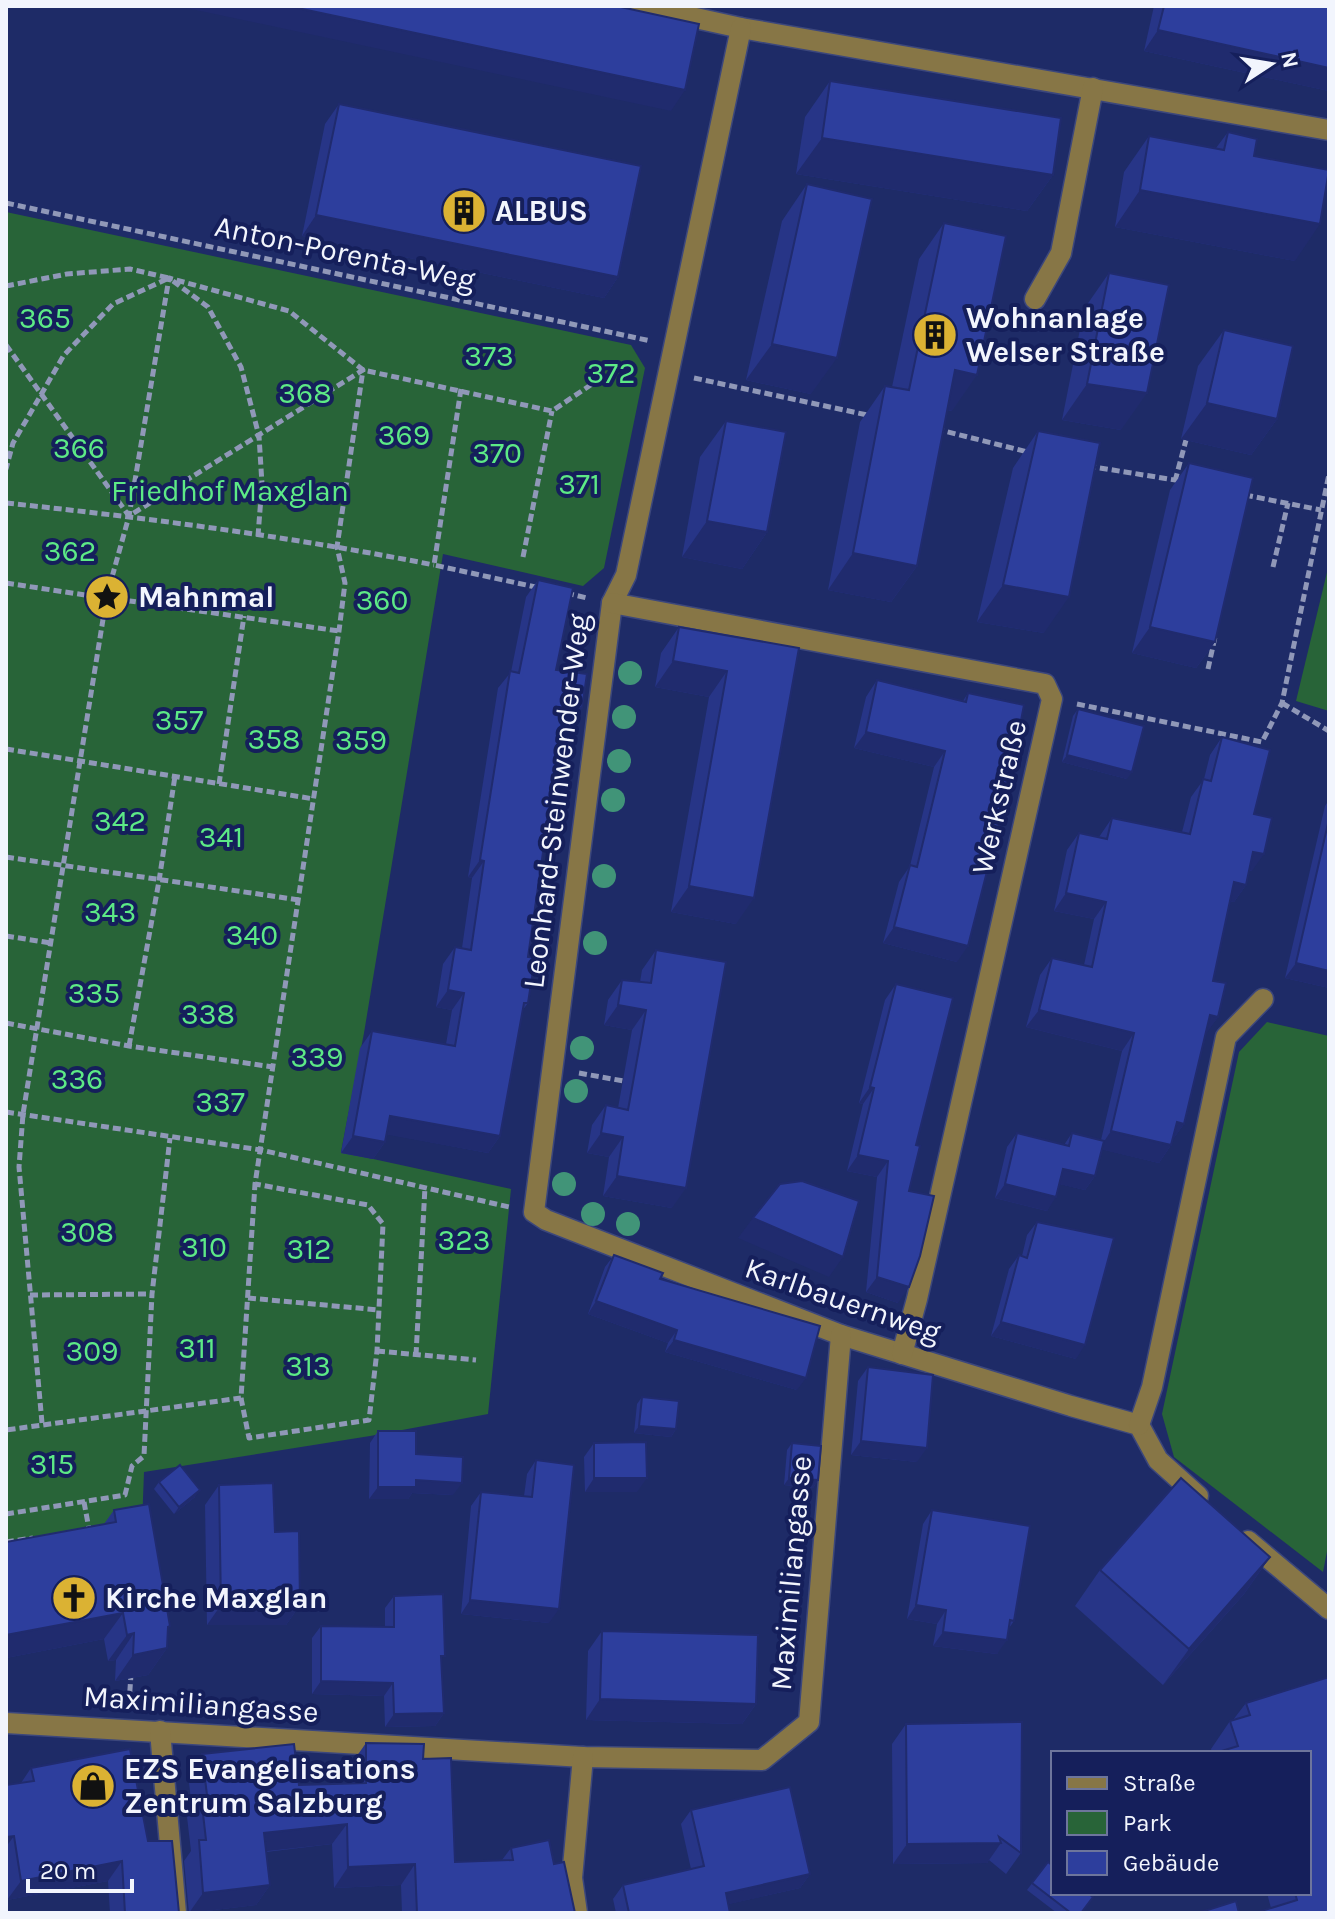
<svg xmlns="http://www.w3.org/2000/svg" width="1335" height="1919" font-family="Karla,sans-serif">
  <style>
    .green { fill: #286438 }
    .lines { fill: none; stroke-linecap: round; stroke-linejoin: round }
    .minor-casing { stroke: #3c477c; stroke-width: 23 }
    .path { stroke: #9098b8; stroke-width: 5; stroke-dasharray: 8 4; stroke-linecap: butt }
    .minor { stroke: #877646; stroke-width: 20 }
    .tree { fill: #419478 }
    .wall { fill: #273587 }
    .shaded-wall { fill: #202b6e }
    .building { fill: #2d3e9d; stroke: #202b6e; stroke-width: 2 }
    .labels { text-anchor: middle; stroke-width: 8; stroke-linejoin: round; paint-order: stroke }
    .poi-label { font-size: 30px; font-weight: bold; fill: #f2f5fd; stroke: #151f5b; text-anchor: start }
    .street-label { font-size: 30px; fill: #f2f5fd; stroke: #151f5b }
    .park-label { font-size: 30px; fill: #5dea86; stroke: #151f5b }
  </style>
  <rect width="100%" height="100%" fill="#1e2b67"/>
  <g class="green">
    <polygon points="6,212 631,345 645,368 604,568 583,586 443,554 364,1033 341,1152 511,1189 488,1414 370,1436 144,1472 142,1525 6,1557"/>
    <polygon points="1329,564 1329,711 1296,701"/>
    <polygon points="1267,1022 1329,1036 1329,1541 1323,1572 1174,1457 1162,1414 1239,1052"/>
  </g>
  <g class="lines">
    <g class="minor-casing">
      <g id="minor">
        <polyline points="641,6 741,28 1329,130"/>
        <polyline points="741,28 626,575 612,603 534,1212 546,1220 841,1335 1071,1406 1139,1425 1158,1460 1198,1496"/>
        <polyline points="1035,299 1061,253 1093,88"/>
        <polyline points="612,603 1045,684 1052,699 917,1299 902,1354"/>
        <polyline points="1139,1425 1152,1387 1226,1037 1263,999"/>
        <polyline points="1248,1541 1329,1609"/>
        <polyline points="6,1723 583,1757 762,1760 809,1722 841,1335"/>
        <polyline points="160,1731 176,1913"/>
        <polyline points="577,1913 572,1878 583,1757"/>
      </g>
    </g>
    <g class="path">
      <polyline points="6,203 651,341"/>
      <polyline points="173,281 208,307 241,367 259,436 262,484 258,536"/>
      <polyline points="6,286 67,274 130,269 169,278 113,304 64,355 13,443 6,469"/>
      <polyline points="6,345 129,516 363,370 337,547 345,583 339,631 255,1184 241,1398 6,1430"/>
      <polyline points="694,378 872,416"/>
      <polyline points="461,389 434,565 540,588"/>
      <polyline points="936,429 1028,452"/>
      <polyline points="1088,466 1181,481"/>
      <polyline points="1175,481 1186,440"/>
      <polyline points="1245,495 1321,510"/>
      <path d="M 6,503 C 149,518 292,537 434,565"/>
      <polyline points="523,557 552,411"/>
      <polyline points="1273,567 1288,503"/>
      <polyline points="6,583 98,597 105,607 116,599 109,588 98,597"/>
      <polyline points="109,588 129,516 169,278 289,311 363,370 552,411 601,378"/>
      <polyline points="566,593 587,598"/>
      <polyline points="116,599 339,631"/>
      <polyline points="1208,669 1215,637"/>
      <polyline points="1282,703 1329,731"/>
      <polyline points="1077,704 1262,742 1282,703 1329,474"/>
      <polyline points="6,749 314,799"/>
      <polyline points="219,784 244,616"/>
      <polyline points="6,857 299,900"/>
      <polyline points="6,936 51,943"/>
      <polyline points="6,1023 129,1046 273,1067"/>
      <polyline points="129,1046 159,881 175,776"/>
      <polyline points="579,1073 629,1082"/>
      <polyline points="6,1112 261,1150 509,1207"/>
      <polyline points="30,1295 152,1294"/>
      <polyline points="248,1298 379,1310"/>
      <polyline points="377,1351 476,1360"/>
      <polyline points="416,1355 425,1187"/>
      <polyline points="241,1398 249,1438 369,1420 377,1351 383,1224 368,1205 255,1184"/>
      <polyline points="42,1423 19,1167 23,1114 105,607"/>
      <polyline points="84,1502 89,1529"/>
      <polyline points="6,1514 125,1495 132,1466 144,1456 152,1294 170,1138"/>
      <polyline points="6,1542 33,1538"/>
      <polyline points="129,1704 131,1674"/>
    </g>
    <use href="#minor" class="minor"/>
  </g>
  <g class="tree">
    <circle cx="630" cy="673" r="12"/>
    <circle cx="624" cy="717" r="12"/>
    <circle cx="619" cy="761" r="12"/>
    <circle cx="613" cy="800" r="12"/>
    <circle cx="604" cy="876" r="12"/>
    <circle cx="595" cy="943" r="12"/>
    <circle cx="582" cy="1048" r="12"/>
    <circle cx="576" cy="1091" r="12"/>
    <circle cx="564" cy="1184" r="12"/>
    <circle cx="593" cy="1214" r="12"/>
    <circle cx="628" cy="1224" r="12"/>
  </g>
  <g class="wall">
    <polygon points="1154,6 1329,6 1329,91 1144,51"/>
    <polygon points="830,81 1053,175 1027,211 796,174 805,117"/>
    <polygon points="339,104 618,277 604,298 302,236 325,124"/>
    <polygon points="1228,132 1254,156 1295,261 1115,227 1124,172 1149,136 1216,148"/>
    <polygon points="807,184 811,394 746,380 782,221"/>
    <polygon points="944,223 952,411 947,410 917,566 891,602 828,590 860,422 885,386 892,387 919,259"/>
    <polygon points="1109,273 1121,430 1062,420 1084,309"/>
    <polygon points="1224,330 1277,419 1251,455 1181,439 1198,366"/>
    <polygon points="726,421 767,532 742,569 682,557 700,457"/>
    <polygon points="1038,431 1044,633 977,622 1013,468"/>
    <polygon points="1189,463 1215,642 1196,668 1132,653 1170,490"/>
    <polygon points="538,580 556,670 582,708 570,725 562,724 528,957 528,1003 522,1011 500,1136 488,1153 387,1134 385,1142 373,1159 341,1153 360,1048 372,1031 446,1044 452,1010 436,1007 443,964 455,947 462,948 472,878 468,877 498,688 511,672 526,597"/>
    <polygon points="679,627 799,648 736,924 671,912 709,697 655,687 661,653"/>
    <polygon points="877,680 963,701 968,693 957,962 883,943 899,882 910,866 934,767 854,748 866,697"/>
    <polygon points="1078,709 1127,779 1062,762 1073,716"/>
    <polygon points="1222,737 1254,814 1252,871 1249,871 1246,885 1234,902 1230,901 1213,981 1218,1017 1205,1034 1184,1124 1173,1139 1171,1145 1159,1163 1101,1149 1095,1176 1085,1190 1060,1184 1047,1211 995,1198 1007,1147 1017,1133 1064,1145 1072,1133 1101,1140 1122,1051 1026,1027 1040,975 1052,958 1084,965 1094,919 1054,911 1067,850 1079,833 1099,837 1112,818 1182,832 1191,797 1204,779 1210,755"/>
    <polygon points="1329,800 1329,988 1285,978 1325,806"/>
    <polygon points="656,950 672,1208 603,1196 609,1157 587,1153 592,1125 606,1105 618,1108 632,1030 604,1025 608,1000 622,980 640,982 642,970"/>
    <polygon points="896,984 916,1145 909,1191 898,1303 866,1292 877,1177 847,1171 863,1104 859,1103 885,1000"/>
    <polygon points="1037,1222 1076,1359 991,1336 1009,1269 1019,1255 1022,1256 1027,1235"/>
    <polygon points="614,1255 797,1390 665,1352 668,1343 588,1314 605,1267"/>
    <polygon points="868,1367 917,1462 851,1455 858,1381"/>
    <polygon points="642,1397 676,1429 671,1437 634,1433 637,1404"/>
    <polygon points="378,1431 416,1454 453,1495 412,1493 408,1499 369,1499 370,1443"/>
    <polygon points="594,1443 637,1492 585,1492 584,1457"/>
    <polygon points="792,1443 818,1480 813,1488 784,1485 787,1450"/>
    <polygon points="536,1460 549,1623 461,1614 471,1506 481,1492 524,1496 527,1474"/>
    <polygon points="159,1482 195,1497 174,1514 154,1489"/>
    <polygon points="219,1485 275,1532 300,1605 286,1625 207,1625 205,1505"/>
    <polygon points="114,1510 167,1631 167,1648 148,1675 115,1681 116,1660 108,1661 104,1639 6,1658 6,1542 104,1524"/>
    <polygon points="932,1510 1014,1621 1009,1628 997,1654 933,1646 937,1624 907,1619 923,1524"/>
    <polygon points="1270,1557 1244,1594 1163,1685 1075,1606 1100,1570"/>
    <polygon points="394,1596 441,1661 444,1713 435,1726 385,1727 384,1696 312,1694 312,1638 321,1626 385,1627 385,1608"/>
    <polygon points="602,1631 756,1704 742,1724 586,1720 588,1651"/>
    <polygon points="1329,1677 1329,1913 1255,1913 1271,1908 1267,1893 1309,1893 1309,1753 1212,1753 1211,1749 1230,1721 1233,1720 1246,1703"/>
    <polygon points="906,1724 1021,1853 1006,1874 989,1860 987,1863 893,1864 892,1744"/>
    <polygon points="366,1743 423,1759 455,1862 502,1860 511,1848 554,1864 575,1913 402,1913 401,1885 334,1888 332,1844 266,1852 270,1885 256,1905 189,1913 184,1861 191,1851 187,1817 192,1809 188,1774 202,1754 299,1785 352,1783 352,1763"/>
    <polygon points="31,1768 148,1841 179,1913 110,1913 108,1881 7,1900 6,1785 21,1783"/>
    <polygon points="691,1810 810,1874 800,1888 728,1904 730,1913 616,1913 613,1899 623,1885 691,1869 681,1824"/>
    <polygon points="1048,1862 1081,1913 1057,1913 1027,1890"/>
  </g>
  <g class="shaded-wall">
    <polygon points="177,6 288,6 685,90 671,111"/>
    <polygon points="1158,30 1329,68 1329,91 1144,51"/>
    <polygon points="822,138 1053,175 1027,211 796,174"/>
    <polygon points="1140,190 1320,224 1295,261 1115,227"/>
    <polygon points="316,215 618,277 604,298 302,236"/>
    <polygon points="772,344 837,358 811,394 746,380"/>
    <polygon points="955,370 977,375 952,411 929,406"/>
    <polygon points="1087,384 1147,393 1121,430 1062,420"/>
    <polygon points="1207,403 1277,419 1251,455 1181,439"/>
    <polygon points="707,521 767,532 742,569 682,557"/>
    <polygon points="853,553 917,566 891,602 828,590"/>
    <polygon points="1003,585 1069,597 1044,633 977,622"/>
    <polygon points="1150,627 1215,642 1196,668 1132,653"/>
    <polygon points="673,661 727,671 709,697 655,687"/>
    <polygon points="564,706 582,708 570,725 553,723"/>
    <polygon points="866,732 945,751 934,767 854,748"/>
    <polygon points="1067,755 1132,772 1127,779 1062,762"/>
    <polygon points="1253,852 1264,854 1252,871 1241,869"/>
    <polygon points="480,860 484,861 472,878 468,877"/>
    <polygon points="1234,882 1246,885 1234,902 1222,900"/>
    <polygon points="689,886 754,898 736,924 671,912"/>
    <polygon points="1066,893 1106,902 1094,919 1054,911"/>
    <polygon points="894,927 968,946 957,962 883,943"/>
    <polygon points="1296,963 1329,971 1329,988 1285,978"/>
    <polygon points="448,990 464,993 452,1010 436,1007"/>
    <polygon points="618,1005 646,1010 632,1030 604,1025"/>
    <polygon points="1039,1010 1134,1033 1122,1051 1026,1027"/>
    <polygon points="1210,1015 1218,1017 1206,1034 1198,1032"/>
    <polygon points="870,1087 874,1088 863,1104 859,1103"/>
    <polygon points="390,1116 500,1136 488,1153 378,1133"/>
    <polygon points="1177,1122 1184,1124 1172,1141"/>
    <polygon points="1111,1131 1171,1145 1159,1163 1099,1149"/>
    <polygon points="601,1133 623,1137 609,1157 587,1153"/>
    <polygon points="353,1136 385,1142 373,1159 341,1153"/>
    <polygon points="858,1155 888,1161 877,1177 847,1171"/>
    <polygon points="1063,1169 1095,1176 1085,1190 1054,1183"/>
    <polygon points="617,1176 686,1188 672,1208 603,1196"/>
    <polygon points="1005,1184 1056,1197 1047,1211 995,1198"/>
    <polygon points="753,1218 843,1257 829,1277 738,1238"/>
    <polygon points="877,1277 909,1287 898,1303 866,1292"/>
    <polygon points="596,1301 677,1330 668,1343 588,1314"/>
    <polygon points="1001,1322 1085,1345 1076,1359 991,1336"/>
    <polygon points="674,1340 806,1378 797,1390 665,1352"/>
    <polygon points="639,1426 676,1429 671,1437 634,1433"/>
    <polygon points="861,1441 927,1448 917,1462 851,1455"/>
    <polygon points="594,1478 647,1478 637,1492 585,1492"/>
    <polygon points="789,1478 818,1480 813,1488 784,1485"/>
    <polygon points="416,1480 462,1483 453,1495 412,1493 408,1499 369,1499 378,1487"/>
    <polygon points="200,1490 195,1497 174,1514 179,1507"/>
    <polygon points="1270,1557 1244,1594 1163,1685 1189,1649"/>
    <polygon points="470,1600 559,1609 549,1623 461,1614"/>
    <polygon points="221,1605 300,1605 286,1625 207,1625"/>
    <polygon points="916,1605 946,1610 937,1624 907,1619"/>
    <polygon points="123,1613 104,1639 6,1658 6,1635"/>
    <polygon points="170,1626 153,1651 167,1648 148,1675 115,1681 133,1655 168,1627"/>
    <polygon points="943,1632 1007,1640 997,1654 933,1646"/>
    <polygon points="134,1633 116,1660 108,1661 127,1635"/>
    <polygon points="321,1681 393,1683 384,1696 312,1694"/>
    <polygon points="600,1699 756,1704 742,1724 586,1720"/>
    <polygon points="444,1713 435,1726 385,1727 394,1714"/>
    <polygon points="347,1824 332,1844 250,1853 264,1833"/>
    <polygon points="14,1836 6,1847 6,1837"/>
    <polygon points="1001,1843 987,1863 893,1864 907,1844"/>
    <polygon points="122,1861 108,1881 7,1900 21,1881"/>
    <polygon points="415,1864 401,1885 334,1888 348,1867"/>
    <polygon points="810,1874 800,1888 716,1907 726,1893"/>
    <polygon points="270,1885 256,1905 189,1913 203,1893"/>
  </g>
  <g class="building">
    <polygon points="288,6 616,6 699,24 685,90"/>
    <polygon points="1164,6 1329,6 1329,68 1158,30"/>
    <polygon points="830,81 1061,118 1053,175 822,138"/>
    <polygon points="339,104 641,166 618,277 316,215"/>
    <polygon points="1228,132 1257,139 1254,156 1329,170 1320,224 1140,190 1149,136 1224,150"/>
    <polygon points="807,184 872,199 837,358 772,344"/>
    <polygon points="944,223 1006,236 977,375 955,370 917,566 853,553 885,386 909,390"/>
    <polygon points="1109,273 1169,285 1147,393 1087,384"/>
    <polygon points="1224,330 1293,346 1277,419 1207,403"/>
    <polygon points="726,421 786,432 767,532 707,521"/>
    <polygon points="1038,431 1100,443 1069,597 1003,585"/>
    <polygon points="1189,463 1253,478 1215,642 1150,627"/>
    <polygon points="538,580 573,588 556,670 587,674 582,708 564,706 528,957 535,958 528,1003 524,1003 500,1136 390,1116 385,1142 353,1136 372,1031 455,1046 464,993 448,990 455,947 471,950 484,861 480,860 510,671 519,673"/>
    <polygon points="679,627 799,648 754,898 689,886 727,671 673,661"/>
    <polygon points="877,680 966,702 968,693 1024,705 1007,793 968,946 894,927 910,865 917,867 945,751 866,732"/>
    <polygon points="1078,709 1144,726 1132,772 1067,755"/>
    <polygon points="1222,737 1270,750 1254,814 1272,818 1264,854 1253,852 1246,885 1234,882 1213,981 1226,983 1218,1017 1210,1015 1184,1124 1177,1122 1171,1145 1111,1131 1134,1033 1039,1010 1052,958 1092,967 1106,902 1066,893 1079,833 1107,839 1112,818 1190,834 1203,779 1211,781"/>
    <polygon points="1329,819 1329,971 1296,963"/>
    <polygon points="656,950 726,962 686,1188 617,1176 623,1137 601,1133 606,1105 628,1110 646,1010 618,1005 622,980 651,983"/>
    <polygon points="896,984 953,998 916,1145 920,1146 909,1191 934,1196 920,1256 909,1287 877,1277 888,1161 858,1155 874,1088 870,1087"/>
    <polygon points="1017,1133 1069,1146 1072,1133 1104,1141 1095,1176 1063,1169 1056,1197 1005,1184"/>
    <polygon points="802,1181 859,1201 843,1257 753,1218 780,1184"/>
    <polygon points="1037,1222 1114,1238 1085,1345 1001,1322 1019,1255 1027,1258"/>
    <polygon points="614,1255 663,1273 660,1279 820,1326 806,1378 674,1340 677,1330 596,1301"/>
    <polygon points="868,1367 933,1375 927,1448 861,1441"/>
    <polygon points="642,1397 679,1401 676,1429 639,1426"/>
    <polygon points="378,1431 416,1431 416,1454 463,1457 462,1483 416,1480 416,1487 378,1487"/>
    <polygon points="646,1442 647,1478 594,1478 594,1443"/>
    <polygon points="792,1443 821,1446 818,1480 789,1478"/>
    <polygon points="536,1460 574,1465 559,1609 470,1600 481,1492 532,1497"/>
    <polygon points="180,1465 200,1490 179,1507 159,1482"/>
    <polygon points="1181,1478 1270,1557 1189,1649 1100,1570"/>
    <polygon points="273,1483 275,1532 299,1531 300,1605 221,1605 219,1485"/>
    <polygon points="149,1504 170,1626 168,1627 167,1648 133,1655 134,1633 127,1635 123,1613 6,1635 6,1542 116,1522 114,1510"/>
    <polygon points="932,1510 1030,1526 1014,1621 1010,1620 1007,1640 943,1632 946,1610 916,1605"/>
    <polygon points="443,1594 445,1656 441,1656 444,1713 394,1714 393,1683 321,1681 321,1626 394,1627 394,1596"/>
    <polygon points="602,1631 758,1635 756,1704 600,1699"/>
    <polygon points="1329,1677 1329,1913 1255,1913 1297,1900 1295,1893 1309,1893 1309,1753 1215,1753 1238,1746 1230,1721 1250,1715 1246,1703"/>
    <polygon points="1022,1722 1021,1853 999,1837 1001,1843 907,1844 906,1724"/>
    <polygon points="366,1743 424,1744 423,1759 451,1758 455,1862 513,1860 511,1848 549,1840 554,1864 564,1862 575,1913 417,1913 415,1864 348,1867 347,1824 264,1833 270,1885 203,1893 199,1840 206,1840 201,1796 207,1795 202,1754 294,1744 299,1785 366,1783"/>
    <polygon points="130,1749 148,1841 172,1841 179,1913 125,1913 122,1861 21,1881 14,1836 6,1837 6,1785 34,1781 31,1768"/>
    <polygon points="790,1787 810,1874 726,1893 730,1913 629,1913 623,1885 704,1866 691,1810"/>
    <polygon points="1048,1862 1053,1866 1053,1893 1087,1893 1093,1897 1081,1913 1071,1913 1032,1883"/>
    <polygon points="1236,1901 1239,1913 1198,1913"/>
  </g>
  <defs>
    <g id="building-disc" transform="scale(2.3)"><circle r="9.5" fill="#dbb233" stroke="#151f5b"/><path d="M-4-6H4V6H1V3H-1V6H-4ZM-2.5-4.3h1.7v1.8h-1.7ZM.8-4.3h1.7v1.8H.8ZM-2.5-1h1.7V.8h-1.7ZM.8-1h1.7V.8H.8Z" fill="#111"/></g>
    <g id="sight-disc" transform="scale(2.3)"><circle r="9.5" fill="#dbb233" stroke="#151f5b"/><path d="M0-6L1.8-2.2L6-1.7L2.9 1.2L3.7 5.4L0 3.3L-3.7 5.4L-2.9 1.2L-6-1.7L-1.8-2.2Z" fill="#111"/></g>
    <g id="church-disc" transform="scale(2.3)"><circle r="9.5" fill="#dbb233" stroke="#151f5b"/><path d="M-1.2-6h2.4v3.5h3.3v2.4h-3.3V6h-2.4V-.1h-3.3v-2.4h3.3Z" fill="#111"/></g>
    <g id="shop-disc" transform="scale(2.3)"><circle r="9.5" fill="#dbb233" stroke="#151f5b"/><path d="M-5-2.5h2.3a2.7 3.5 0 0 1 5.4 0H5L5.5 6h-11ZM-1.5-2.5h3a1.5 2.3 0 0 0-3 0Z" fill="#111"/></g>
  </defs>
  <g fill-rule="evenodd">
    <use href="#building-disc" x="464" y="211"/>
    <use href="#building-disc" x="935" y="335"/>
    <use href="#sight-disc" x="107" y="597"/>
    <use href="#church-disc" x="74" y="1598"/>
    <use href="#shop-disc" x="93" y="1786"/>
  </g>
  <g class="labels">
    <g class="poi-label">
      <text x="495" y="221">ALBUS</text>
      <text x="966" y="328">Wohnanlage<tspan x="966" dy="34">Welser Straße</tspan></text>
      <text x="138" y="607">Mahnmal</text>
      <text x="105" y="1608">Kirche Maxglan</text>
      <text x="124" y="1779">EZS Evangelisations<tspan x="124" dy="34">Zentrum Salzburg</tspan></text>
    </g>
    <g class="street-label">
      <text transform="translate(345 253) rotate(12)" y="10">Anton-Porenta-Weg</text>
      <text transform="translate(999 797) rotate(-77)" y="10">Werkstraße</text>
      <text transform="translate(556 801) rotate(-83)" y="10">Leonhard-Steinwender-Weg</text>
      <text transform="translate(843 1300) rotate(19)" y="10">Karlbauernweg</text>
      <text transform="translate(791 1573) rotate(-85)" y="10">Maximiliangasse</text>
      <text transform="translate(201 1704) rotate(4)" y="10">Maximiliangasse</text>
    </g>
    <g class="park-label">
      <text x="45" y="328">365</text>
      <text x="489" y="366">373</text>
      <text x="611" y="383">372</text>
      <text x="305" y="403">368</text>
      <text x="404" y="445">369</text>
      <text x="79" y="458">366</text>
      <text x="497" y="463">370</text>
      <text x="579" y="494">371</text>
      <text x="230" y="501">Friedhof Maxglan</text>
      <text x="70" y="561">362</text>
      <text x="382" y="610">360</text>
      <text x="179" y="730">357</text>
      <text x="274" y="749">358</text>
      <text x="361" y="750">359</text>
      <text x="120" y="831">342</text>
      <text x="221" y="847">341</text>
      <text x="110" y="922">343</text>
      <text x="252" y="945">340</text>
      <text x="94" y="1003">335</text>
      <text x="208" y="1024">338</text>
      <text x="317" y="1067">339</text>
      <text x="77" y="1089">336</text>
      <text x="220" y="1112">337</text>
      <text x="87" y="1242">308</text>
      <text x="464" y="1250">323</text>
      <text x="204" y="1257">310</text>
      <text x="309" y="1259">312</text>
      <text x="197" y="1358">311</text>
      <text x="92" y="1361">309</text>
      <text x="308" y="1376">313</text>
      <text x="52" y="1474">315</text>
    </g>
  </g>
  <rect width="1335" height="1919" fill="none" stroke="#f2f5fd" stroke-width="16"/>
  <rect x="1051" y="1751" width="260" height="144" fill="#151f5b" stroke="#6d759c" stroke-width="2"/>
  <rect x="1067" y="1777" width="40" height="12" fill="#877646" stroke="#6d759c" stroke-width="2"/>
  <text x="1123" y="1791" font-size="24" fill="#f2f5fd">Straße</text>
  <rect x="1067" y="1811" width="40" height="24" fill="#286438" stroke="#6d759c" stroke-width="2"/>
  <text x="1123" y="1831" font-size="24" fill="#f2f5fd">Park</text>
  <rect x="1067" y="1851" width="40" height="24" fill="#2d3e9d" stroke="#6d759c" stroke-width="2"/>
  <text x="1123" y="1871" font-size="24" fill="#f2f5fd">Gebäude</text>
  <g transform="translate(1271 64) rotate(78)" stroke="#151f5b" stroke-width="6" paint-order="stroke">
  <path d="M0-6L14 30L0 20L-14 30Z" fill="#f2f5fd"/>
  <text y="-12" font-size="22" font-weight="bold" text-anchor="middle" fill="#f2f5fd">N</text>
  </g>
  <path d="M28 1879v12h104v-12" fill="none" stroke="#f2f5fd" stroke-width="4"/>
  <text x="40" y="1879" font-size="24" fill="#f2f5fd" stroke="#151f5b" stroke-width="6" paint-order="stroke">20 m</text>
</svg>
